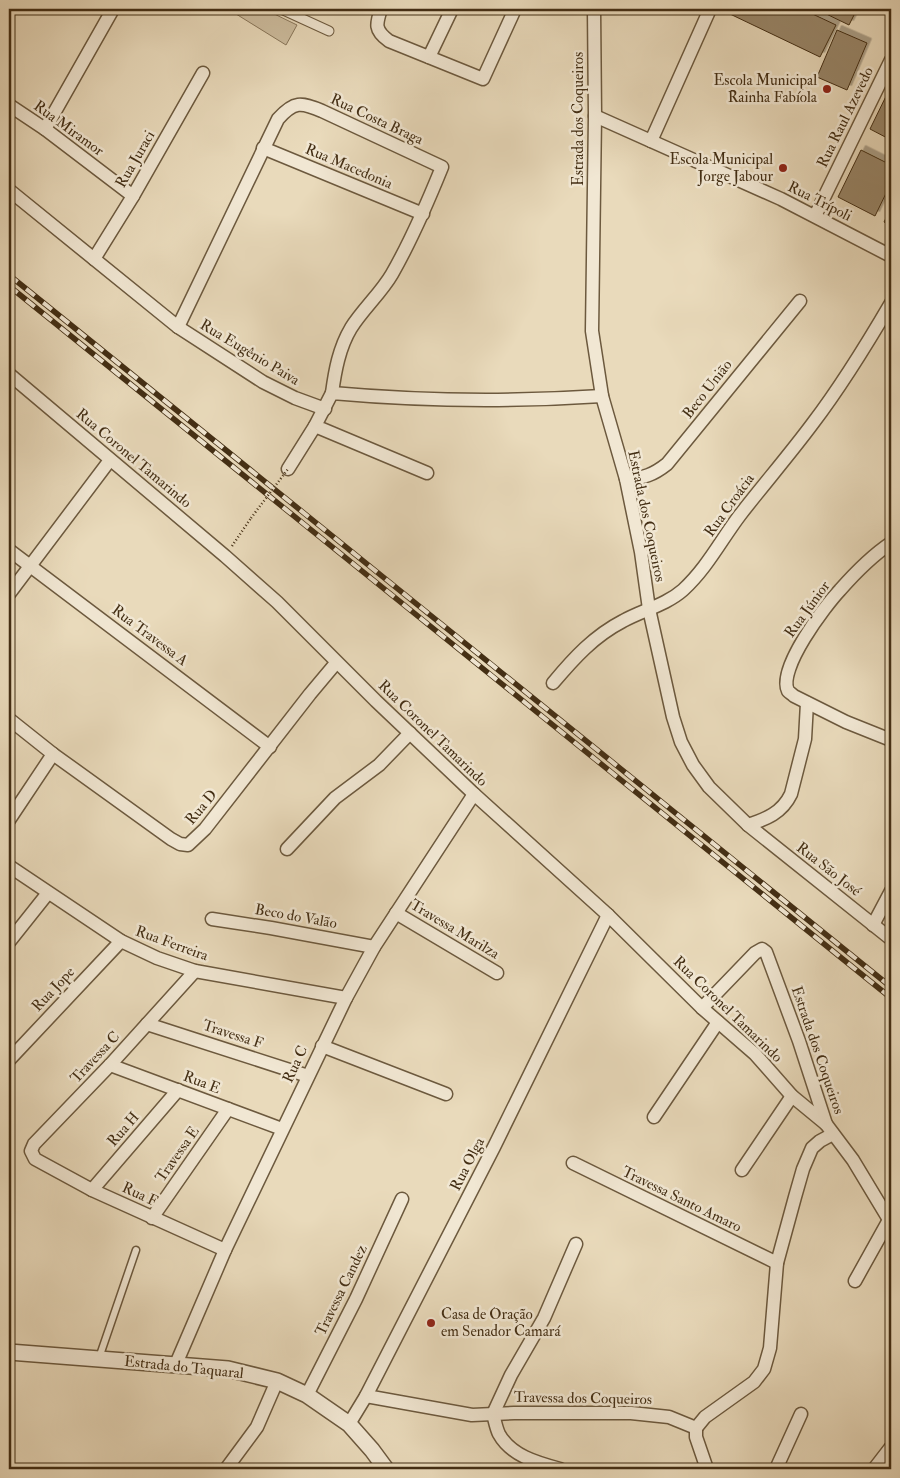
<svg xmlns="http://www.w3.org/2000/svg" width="900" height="1478" font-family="'IM FELL Double Pica',serif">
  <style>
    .green { fill: #cdbd9f; stroke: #88765a }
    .building { fill: #99876b; stroke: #432e14; filter: url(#shadow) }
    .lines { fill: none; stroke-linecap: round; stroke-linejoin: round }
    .service-casing { stroke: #6c593e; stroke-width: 9 }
    .pedestrian-casing { stroke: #6c593e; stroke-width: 11 }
    .minor-casing { stroke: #6c593e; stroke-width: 15 }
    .tertiary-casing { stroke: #6c593e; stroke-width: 18 }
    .path { stroke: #432e14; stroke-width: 2.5; stroke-dasharray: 1 2.5; stroke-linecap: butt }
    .service { stroke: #f1e7d3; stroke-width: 6 }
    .pedestrian { stroke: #f1e7d3; stroke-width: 9 }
    .minor { stroke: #f1e7d3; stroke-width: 12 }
    .tertiary { stroke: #f1e7d3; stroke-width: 15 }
    .rail-casing { stroke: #432e14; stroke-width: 5.5 }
    .rail { stroke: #f1e7d3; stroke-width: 4; stroke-dasharray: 11; stroke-linecap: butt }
    .path-bridge { stroke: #432e14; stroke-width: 2.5; stroke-dasharray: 1 2.5; stroke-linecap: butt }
    .poi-dot { fill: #8f2418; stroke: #f1e7d3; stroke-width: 2 }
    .labels { text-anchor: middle; stroke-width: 5; stroke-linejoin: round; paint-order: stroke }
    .poi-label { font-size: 15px; fill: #432e14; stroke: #f1e7d3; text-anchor: end }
    .street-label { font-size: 15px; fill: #432e14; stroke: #f1e7d3 }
  </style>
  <defs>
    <filter id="shadow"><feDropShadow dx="4.5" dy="-4.5" stdDeviation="0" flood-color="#0004"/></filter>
  </defs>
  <rect width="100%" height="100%" fill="#e9dabb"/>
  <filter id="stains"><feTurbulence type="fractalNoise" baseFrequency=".004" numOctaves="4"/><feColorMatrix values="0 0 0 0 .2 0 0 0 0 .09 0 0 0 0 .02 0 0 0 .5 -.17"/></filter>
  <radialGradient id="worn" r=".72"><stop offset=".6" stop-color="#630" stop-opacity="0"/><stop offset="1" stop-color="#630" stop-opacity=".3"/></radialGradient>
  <polygon class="green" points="228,9 264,9 297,25 286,45"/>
  <g class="building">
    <polygon points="733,9 802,9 836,25 820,57 730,14"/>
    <polygon points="816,9 857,9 849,25"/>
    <polygon points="837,30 867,43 847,90 817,77"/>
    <polygon points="891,86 891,140 870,129"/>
    <polygon points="861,150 891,165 891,183 875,216 838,197"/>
    <polygon points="891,208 891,226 884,222"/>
  </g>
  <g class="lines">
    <g class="service-casing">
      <polyline id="service" points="99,1358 136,1250"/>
    </g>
    <g class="pedestrian-casing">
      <polyline id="pedestrian" points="281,9 329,31"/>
    </g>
    <g class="minor-casing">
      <g id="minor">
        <path d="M 381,9 C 376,24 374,30 389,41 L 483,79 L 515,9"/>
        <polyline points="594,9 595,116 592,331 602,396 626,479 641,552 649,609 673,717 681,742 693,765 709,787 748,825 891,939"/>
        <polyline points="429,57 452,9"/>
        <polyline points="9,105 45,129 133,196"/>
        <polyline points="595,116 781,199 891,256"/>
        <polyline points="45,129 113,9"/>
        <polyline points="651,141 710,9"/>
        <polyline points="263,148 423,214"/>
        <polyline points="9,190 178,327 263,382 295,398 325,409"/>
        <polyline points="815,216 891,60"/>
        <polyline points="94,259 133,196 203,73"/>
        <path d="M 178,327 L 278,119 C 294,101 301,102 322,111 L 442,167 C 427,204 412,239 392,274 C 381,293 363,309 351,328 C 339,348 335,371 332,393"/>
        <polyline points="9,374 225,556 277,602 376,701 474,794 608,915 702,1008 755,1054 792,1096 826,1124"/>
        <polyline points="288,469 315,426"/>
        <path d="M 427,473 L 315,426 L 332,393 C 421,401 512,402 602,396"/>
        <path d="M 626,479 C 644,478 653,475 667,464 L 800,301"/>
        <path d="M 891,543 C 873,555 855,573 840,590 C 825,606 777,669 788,691 C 790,693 792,694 794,696 L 846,722 L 891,740"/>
        <polyline points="9,550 270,747"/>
        <polyline points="9,594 110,460"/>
        <path d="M 553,683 C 574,658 594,636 623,621 C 643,610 666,605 683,590 C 707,568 721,540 740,515 C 764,484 790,454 813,423 C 842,385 867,344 891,303"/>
        <polyline points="9,719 53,754 171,839 180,844 188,845 205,829 310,694 336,663"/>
        <polyline points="9,820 53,754"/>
        <path d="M 748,825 C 766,819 782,813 791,794 L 805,739 L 807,703"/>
        <polyline points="287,849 335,798 379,765 410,733"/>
        <polyline points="9,866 121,941 157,958 195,971 346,998"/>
        <polyline points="396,913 497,973"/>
        <polyline points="212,919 271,928 374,947"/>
        <polyline points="873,925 891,891"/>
        <polyline points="9,942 48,893"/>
        <polyline points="195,971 110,1065 34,1144 31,1151 35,1159 92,1190 225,1250"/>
        <polyline points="702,1008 755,953 762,949 766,952 799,1041 826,1124 853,1160 891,1223"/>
        <polyline points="147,1024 308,1076"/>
        <polyline points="322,1046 446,1094"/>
        <polyline points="9,1060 121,941"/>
        <polyline points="110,1065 282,1129"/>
        <polyline points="654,1117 718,1022"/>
        <polyline points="573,1163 777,1263"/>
        <polyline points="742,1170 792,1096"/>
        <polyline points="92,1190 178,1090"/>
        <polyline points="152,1218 228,1109"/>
        <polyline points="855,1281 889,1220"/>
        <polyline points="176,1364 225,1250 346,998 374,947 474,794"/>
        <polyline points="307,1395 356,1299 402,1199"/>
        <polyline points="366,1396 472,1415 514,1413 631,1413 669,1417 696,1428"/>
        <polyline points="349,1424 366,1396 494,1147 608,915"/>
        <polyline points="696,1428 705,1417 754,1382 764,1369 770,1348 777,1263 795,1197 803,1169 812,1148 820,1141 833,1134"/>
        <polyline points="696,1428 696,1437 707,1469"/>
        <polyline points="226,1469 257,1427 277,1381"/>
        <path d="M 560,1469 C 538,1463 511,1456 499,1434 C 496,1428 495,1421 493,1414 L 511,1375 L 544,1318 L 576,1244"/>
        <polyline points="776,1469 801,1414"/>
        <polyline points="874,1469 891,1447"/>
      </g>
    </g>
    <g class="tertiary-casing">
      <polyline id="tertiary" points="9,1352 228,1369 277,1381 307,1395 349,1424 372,1450 386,1469"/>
    </g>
    <polyline class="path" points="232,546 251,518"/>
    <use href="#service" class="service"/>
    <use href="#pedestrian" class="pedestrian"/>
    <use href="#minor" class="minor"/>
    <use href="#tertiary" class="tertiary"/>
    <g class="rail-casing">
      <g id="rail">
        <polyline points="9,275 891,987"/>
        <polyline points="9,286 891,998"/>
      </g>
    </g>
    <use href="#rail" class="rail"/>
    <polyline class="path-bridge" points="251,518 288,469"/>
  </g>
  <g class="poi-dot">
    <circle cx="827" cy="89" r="5"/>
    <circle cx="783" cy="168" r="5"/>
    <circle cx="431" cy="1323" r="5"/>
  </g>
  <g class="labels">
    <g class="poi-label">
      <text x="817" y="85">Escola Municipal<tspan x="817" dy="17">Rainha Fabíola</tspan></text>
      <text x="773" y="164">Escola Municipal<tspan x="773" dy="17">Jorge Jabour</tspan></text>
      <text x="441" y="1319" text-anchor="start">Casa de Oração<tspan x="441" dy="17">em Senador Camará</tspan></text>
    </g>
    <g class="street-label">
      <text transform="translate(845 117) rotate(-64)" y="5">Rua Raul Azevedo</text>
      <text transform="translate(377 119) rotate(25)" y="5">Rua Costa Braga</text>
      <text transform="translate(578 119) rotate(-90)" y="5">Estrada dos Coqueiros</text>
      <text transform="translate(69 128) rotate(36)" y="5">Rua Miramor</text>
      <text transform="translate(135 159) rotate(-60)" y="5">Rua Juraci</text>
      <text transform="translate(349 166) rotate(23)" y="5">Rua Macedonia</text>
      <text transform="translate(820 201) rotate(27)" y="5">Rua Trípoli</text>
      <text transform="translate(250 352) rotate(31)" y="5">Rua Eugênio Paiva</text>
      <text transform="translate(707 389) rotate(-52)" y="5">Beco União</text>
      <text transform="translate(134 458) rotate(40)" y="5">Rua Coronel Tamarindo</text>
      <text transform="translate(729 505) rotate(-54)" y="5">Rua Croácia</text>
      <text transform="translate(647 516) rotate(78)" y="5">Estrada dos Coqueiros</text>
      <text transform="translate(807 609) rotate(-54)" y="5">Rua Júnior</text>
      <text transform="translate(150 635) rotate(37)" y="5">Rua Travessa A</text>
      <text transform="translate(433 733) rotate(44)" y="5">Rua Coronel Tamarindo</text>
      <text transform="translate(201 807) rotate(-50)" y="5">Rua D</text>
      <text transform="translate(829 869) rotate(38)" y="5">Rua São José</text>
      <text transform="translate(296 916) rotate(10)" y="5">Beco do Valão</text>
      <text transform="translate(455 929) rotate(31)" y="5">Travessa Marilza</text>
      <text transform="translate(172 943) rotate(20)" y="5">Rua Ferreira</text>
      <text transform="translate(53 989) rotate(-47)" y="5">Rua Jope</text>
      <text transform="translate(728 1009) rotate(44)" y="5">Rua Coronel Tamarindo</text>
      <text transform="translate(233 1034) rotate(18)" y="5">Travessa F</text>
      <text transform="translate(818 1050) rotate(71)" y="5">Estrada dos Coqueiros</text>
      <text transform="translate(95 1057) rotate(-47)" y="5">Travessa C</text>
      <text transform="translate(295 1064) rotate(-65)" y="5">Rua C</text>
      <text transform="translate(202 1082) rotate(21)" y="5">Rua E</text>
      <text transform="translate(123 1129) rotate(-49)" y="5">Rua H</text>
      <text transform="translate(177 1154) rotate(-55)" y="5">Travessa E</text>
      <text transform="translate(467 1164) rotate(-63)" y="5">Rua Olga</text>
      <text transform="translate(140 1194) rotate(25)" y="5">Rua F</text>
      <text transform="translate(682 1199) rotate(26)" y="5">Travessa Santo Amaro</text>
      <text transform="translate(341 1290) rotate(-64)" y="5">Travessa Candez</text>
      <text transform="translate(184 1367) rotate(6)" y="5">Estrada do Taquaral</text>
      <text transform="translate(583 1398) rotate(1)" y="5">Travessa dos Coqueiros</text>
    </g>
  </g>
  <rect width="900" height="1478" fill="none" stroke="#e9dabb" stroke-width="30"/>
  <rect x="10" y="10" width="880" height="1458" fill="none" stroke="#432e14" stroke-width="2.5"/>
  <rect x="15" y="15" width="870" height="1448" fill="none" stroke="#432e14"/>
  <rect width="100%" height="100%" filter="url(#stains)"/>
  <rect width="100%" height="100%" fill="url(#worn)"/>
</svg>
